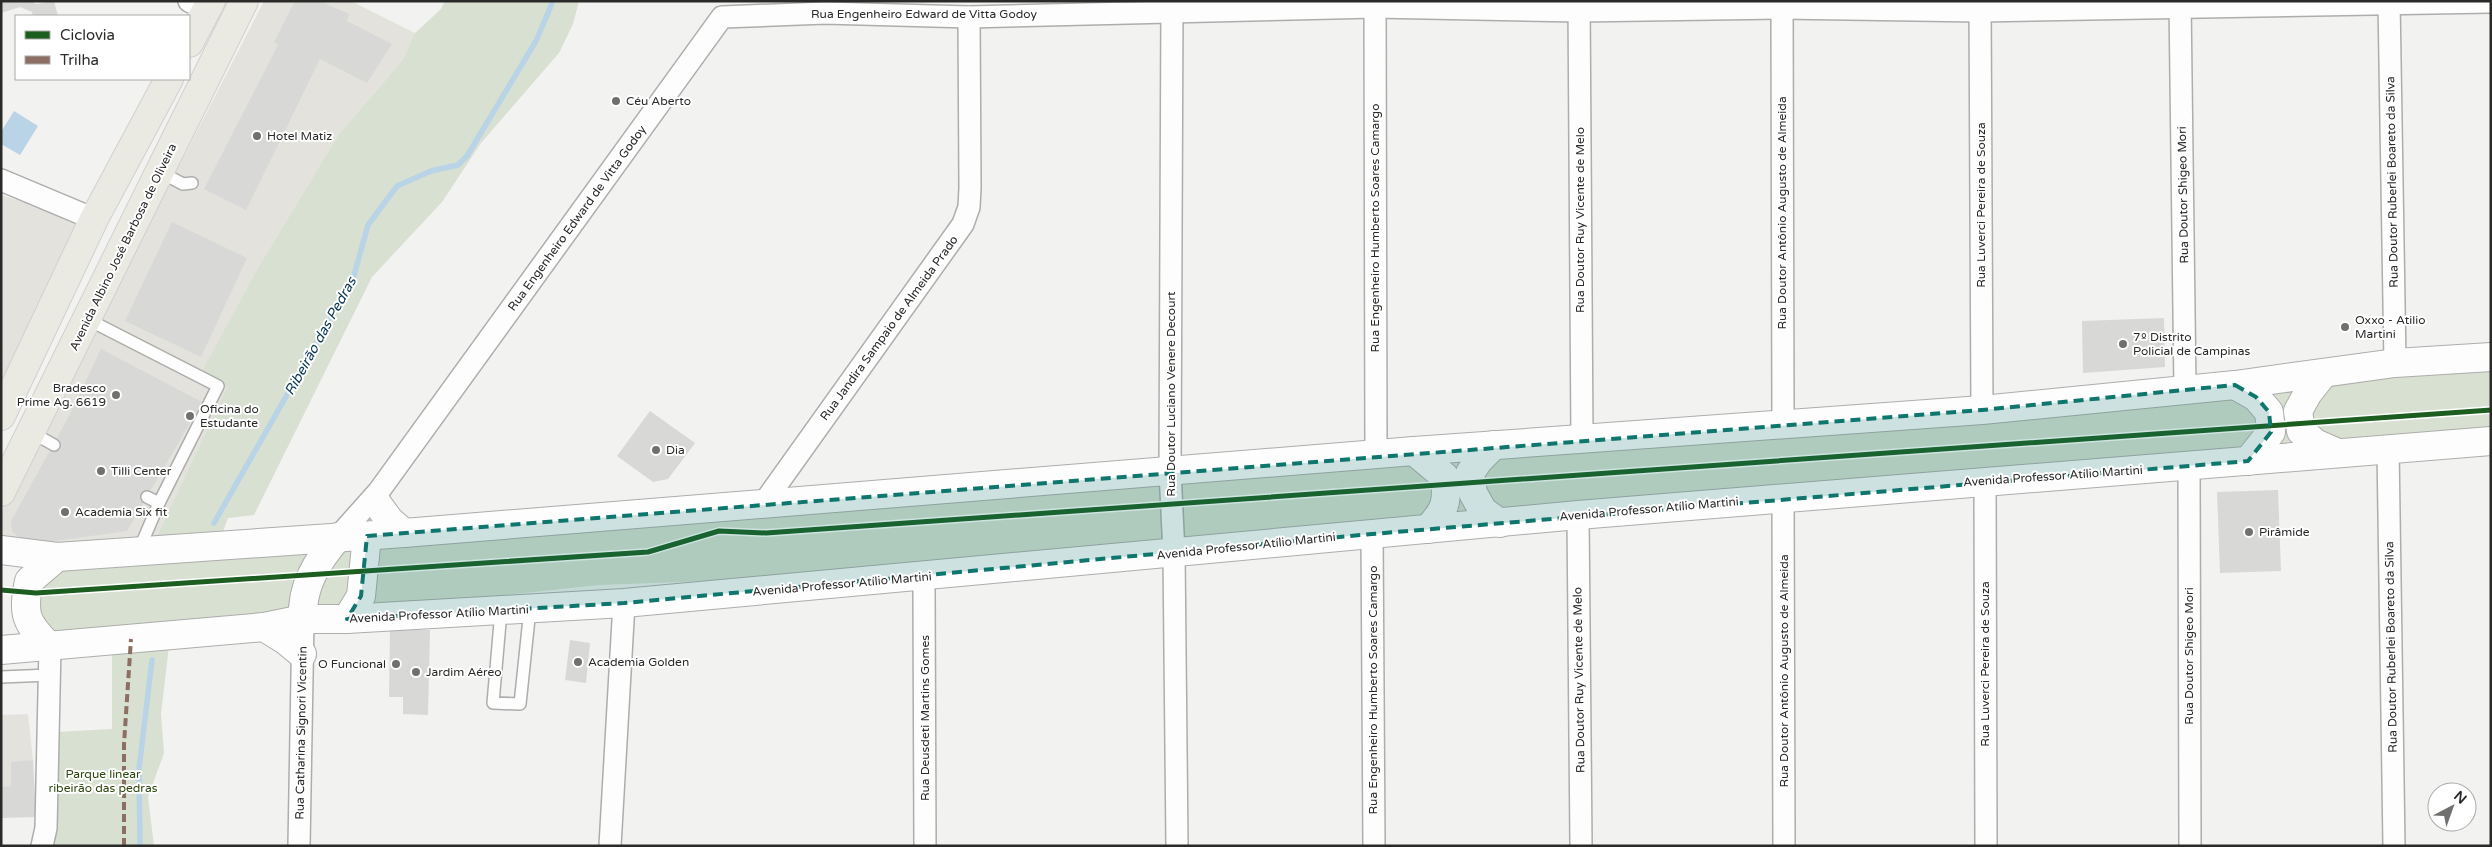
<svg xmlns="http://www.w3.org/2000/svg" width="2492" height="847" font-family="'Varela Round',sans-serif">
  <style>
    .built { fill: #e3e2dd }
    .green { fill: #d8e0d1 }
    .water { fill: #b9d3e7 }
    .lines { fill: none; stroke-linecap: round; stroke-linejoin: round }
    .stream { stroke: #b9d3e7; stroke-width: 5.5 }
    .building { fill: #d8d8d7 }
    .service-casing { stroke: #adadac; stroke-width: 14 }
    .minor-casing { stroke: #adadac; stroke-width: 24 }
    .secondary-casing { stroke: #adadac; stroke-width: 30 }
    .primary-casing { stroke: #d0d0cf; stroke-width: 30 }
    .service { stroke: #fdfdfd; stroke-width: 11 }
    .minor { stroke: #fdfdfd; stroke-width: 21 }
    .secondary { stroke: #fdfdfd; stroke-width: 28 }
    .primary { stroke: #eaeae2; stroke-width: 28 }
    .quiet { stroke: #8d6e63; stroke-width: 4; stroke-dasharray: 8 4; stroke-linecap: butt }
    .cycleway-casing { stroke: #fff; stroke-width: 8 }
    .cycleway { stroke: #1b5e20; stroke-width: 5 }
    .marked { fill: #0f766e; fill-opacity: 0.2; stroke: #0f766e; stroke-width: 4; stroke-dasharray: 10 6; stroke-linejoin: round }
    .poi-dot { fill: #70706f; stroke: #fff; stroke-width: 2 }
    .labels { text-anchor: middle; stroke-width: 4; stroke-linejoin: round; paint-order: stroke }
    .street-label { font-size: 12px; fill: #2a2a29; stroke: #fff }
    .poi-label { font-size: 12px; fill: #2a2a29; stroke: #fff; text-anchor: start }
    .park-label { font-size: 12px; fill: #2d470e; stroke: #fff }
    .water-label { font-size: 14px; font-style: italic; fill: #0a3955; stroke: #fff }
  </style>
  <rect width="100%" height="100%" fill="#f2f2f1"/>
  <g class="built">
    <polygon points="264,1 351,1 415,33 402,61 339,134 259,266 203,370 228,387 150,553 57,557 1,537 1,512"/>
    <polygon points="1,195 84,221 1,392"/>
    <polygon points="28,714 33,760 11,763 11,786 1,787 1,715"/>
  </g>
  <g class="green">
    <polygon points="445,1 579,1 573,24 559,53 481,143 442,202 372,277 254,515 228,518 221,537 154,543 227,388 202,371 259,266 339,134 402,61 415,33 441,9"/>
    <polygon points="2491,359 2491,434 763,579 599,585 293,618 170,637 161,714 164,753 148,797 154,846 51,846 57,732 112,729 112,635 52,640 32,593 62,562"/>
  </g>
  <polygon class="water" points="14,111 38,126 20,155 1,144 1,132"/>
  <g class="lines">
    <g class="stream">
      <polyline points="214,523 353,279 368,225 397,186 431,171 458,165 467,156 536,41 553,1"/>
      <polyline points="140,846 139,769 152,660"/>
    </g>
  </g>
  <g class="building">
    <polygon points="1,1 31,1 36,4 54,1 58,16 33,16 32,12 20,7 1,13"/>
    <polygon points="295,1 320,1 349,14 347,21 392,44 367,83 320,59 246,210 204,189 278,45 274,42"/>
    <polygon points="172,222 247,258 201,357 125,321"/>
    <polygon points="2164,318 2165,367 2083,373 2082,321"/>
    <polygon points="101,349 202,402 127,531 26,545 12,531 11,521 69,416"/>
    <polygon points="650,411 695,443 668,479 653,482 617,456"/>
    <polygon points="2278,490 2281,571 2220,573 2217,492"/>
    <polygon points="390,630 430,630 428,715 403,714 403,697 389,697"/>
    <polygon points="570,640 590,643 586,683 565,680"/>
    <polygon points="33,760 36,817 1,818 1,787 11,786 11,762"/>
  </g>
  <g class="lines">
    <g class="service-casing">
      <g id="service">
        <polyline points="160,172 183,184 192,183"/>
        <polyline points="87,319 218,386 159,503 147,497"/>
        <polyline points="31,432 54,445"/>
        <polyline points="139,550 159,503"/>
        <polyline points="501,611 493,703 520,704 530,609"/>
        <polyline points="1,677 50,675"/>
      </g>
    </g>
    <g class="minor-casing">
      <g id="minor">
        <polyline points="189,1 207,10"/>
        <polyline points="1172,1 1170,471 1174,553 1177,846"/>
        <polyline points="1375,1 1376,455"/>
        <polyline points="1579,1 1582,439"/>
        <polyline points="1782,1 1783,425"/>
        <polyline points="1980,1 1982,410"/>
        <polyline points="2180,1 2185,389"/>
        <polyline points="2389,1 2395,363"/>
        <polyline points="1,180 94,219"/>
        <polyline points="2388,448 2394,846"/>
        <polyline points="2189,466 2190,846"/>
        <polyline points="1985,482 1986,846"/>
        <polyline points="1783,497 1784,846"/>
        <polyline points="763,504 963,224 969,207 970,188 969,17"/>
        <polyline points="1578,515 1581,846"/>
        <polyline points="1372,534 1374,846"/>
        <polyline points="338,537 379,491 722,17 825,13 969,17 1375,7 1579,11 1781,8 1980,11 2491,2"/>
        <polyline points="924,590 925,846"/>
        <polyline points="42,846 46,828 50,647"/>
        <polyline points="299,846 303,619"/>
        <polyline points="610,846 624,603"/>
      </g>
    </g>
    <g class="secondary-casing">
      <g id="secondary">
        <polyline points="2323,374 2308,393 2298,411 2301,431 2315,443 2338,453"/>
        <polyline points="2235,385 2256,397 2269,412 2271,432 2248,461"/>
        <polyline points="1494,445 1479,460 1470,473 1473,493 1483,511 1500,523"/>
        <path d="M 1414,451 L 1445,477 C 1448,503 1445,510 1428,529"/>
        <polyline points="376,502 390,521 404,533"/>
        <polyline points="1,550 57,557 404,533 1414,451 1982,410 2235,385 2395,363 2491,357"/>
        <path d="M 303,619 C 301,587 317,561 338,537"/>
        <polyline points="347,619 361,596 367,536"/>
        <polyline points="264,627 285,640 302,654"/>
        <path d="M 50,647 C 26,623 22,615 29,581 L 57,557"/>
        <polyline points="1,650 264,627 303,619 347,619 624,603 1578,515 2491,441"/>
      </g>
    </g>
    <g class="primary-casing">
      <g id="primary">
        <polyline points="189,43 211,1"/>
        <polyline points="1,416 94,219 169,79"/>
        <polyline points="1,492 244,1"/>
      </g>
    </g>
    <use href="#service" class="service"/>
    <use href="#minor" class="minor"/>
    <use href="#secondary" class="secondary"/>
    <use href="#primary" class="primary"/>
    <polyline class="quiet" points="124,846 124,744 131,639"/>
    <g class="cycleway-casing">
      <polyline id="cycleway" points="1,590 36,593 648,552 719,531 766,533 2491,410"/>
    </g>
    <use href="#cycleway" class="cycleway"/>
  </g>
  <path class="marked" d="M 2235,385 L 2256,397 L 2269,412 L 2271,432 L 2248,461 L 1372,534 L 624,603 L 347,619 L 361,596 L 367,536 L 1982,410 Z"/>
  <g class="poi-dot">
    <circle cx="616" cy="101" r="5"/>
    <circle cx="257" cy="136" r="5"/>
    <circle cx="2345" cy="327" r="5"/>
    <circle cx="2123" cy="344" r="5"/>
    <circle cx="116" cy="395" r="5"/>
    <circle cx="190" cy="416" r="5"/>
    <circle cx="656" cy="450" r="5"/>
    <circle cx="101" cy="471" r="5"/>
    <circle cx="65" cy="512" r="5"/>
    <circle cx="2249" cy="532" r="5"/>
    <circle cx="578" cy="662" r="5"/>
    <circle cx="396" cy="664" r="5"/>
    <circle cx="416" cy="672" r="5"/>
  </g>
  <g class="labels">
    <g class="street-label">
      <text x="924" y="18">Rua Engenheiro Edward de Vitta Godoy</text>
      <text transform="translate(2392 182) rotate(-91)" y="4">Rua Doutor Ruberlei Boareto da Silva</text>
      <text transform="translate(2183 195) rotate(-91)" y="4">Rua Doutor Shigeo Mori</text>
      <text transform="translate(1981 205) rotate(-90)" y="4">Rua Luverci Pereira de Souza</text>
      <text transform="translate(1782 213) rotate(-90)" y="4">Rua Doutor Antônio Augusto de Almeida</text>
      <text transform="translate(577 218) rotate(-54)" y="4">Rua Engenheiro Edward de Vitta Godoy</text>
      <text transform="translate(1580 220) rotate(-90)" y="4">Rua Doutor Ruy Vicente de Melo</text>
      <text transform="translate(1375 228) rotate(-90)" y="4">Rua Engenheiro Humberto Soares Camargo</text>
      <text transform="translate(123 247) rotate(-64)" y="4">Avenida Albino José Barbosa de Oliveira</text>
      <text transform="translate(889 328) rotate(-54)" y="4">Rua Jandira Sampaio de Almeida Prado</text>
      <text transform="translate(1171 394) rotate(-90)" y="4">Rua Doutor Luciano Venere Decourt</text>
      <text transform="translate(2053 476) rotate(-4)" y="4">Avenida Professor Atílio Martini</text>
      <text transform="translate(1649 509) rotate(-5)" y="4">Avenida Professor Atílio Martini</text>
      <text transform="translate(1246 546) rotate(-6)" y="4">Avenida Professor Atílio Martini</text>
      <text transform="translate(842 584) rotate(-5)" y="4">Avenida Professor Atílio Martini</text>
      <text transform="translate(439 614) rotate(-3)" y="4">Avenida Professor Atílio Martini</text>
      <text transform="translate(2391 647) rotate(-91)" y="4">Rua Doutor Ruberlei Boareto da Silva</text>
      <text transform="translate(2189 656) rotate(-90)" y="4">Rua Doutor Shigeo Mori</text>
      <text transform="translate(1985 664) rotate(-90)" y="4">Rua Luverci Pereira de Souza</text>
      <text transform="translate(1784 671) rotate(-90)" y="4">Rua Doutor Antônio Augusto de Almeida</text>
      <text transform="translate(1579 680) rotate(-91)" y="4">Rua Doutor Ruy Vicente de Melo</text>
      <text transform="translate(1373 690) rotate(-90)" y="4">Rua Engenheiro Humberto Soares Camargo</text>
      <text transform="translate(925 718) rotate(-90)" y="4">Rua Deusdeti Martins Gomes</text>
      <text transform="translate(301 733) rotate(-89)" y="4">Rua Catharina Signori Vicentin</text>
    </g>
    <g class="poi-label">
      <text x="626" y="105">Céu Aberto</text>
      <text x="267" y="140">Hotel Matiz</text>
      <text x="2355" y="324">Oxxo - Atilio<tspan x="2355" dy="14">Martini</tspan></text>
      <text x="2133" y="341">7º Distrito<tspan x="2133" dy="14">Policial de Campinas</tspan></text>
      <text x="106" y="392" text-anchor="end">Bradesco<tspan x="106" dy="14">Prime Ag. 6619</tspan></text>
      <text x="200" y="413">Oficina do<tspan x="200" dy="14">Estudante</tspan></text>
      <text x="666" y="454">Dia</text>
      <text x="111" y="475">Tilli Center</text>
      <text x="75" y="516">Academia Six fit</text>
      <text x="2259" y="536">Pirâmide</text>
      <text x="588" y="666">Academia Golden</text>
      <text x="386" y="668" text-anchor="end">O Funcional</text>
      <text x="426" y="676">Jardim Aéreo</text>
    </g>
    <g class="park-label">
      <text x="103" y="778">Parque linear<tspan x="103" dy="14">ribeirão das pedras</tspan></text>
    </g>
    <g class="water-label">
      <text transform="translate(320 336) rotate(-61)" y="5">Ribeirão das Pedras</text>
    </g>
  </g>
  <rect width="2492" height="847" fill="none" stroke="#2a2a29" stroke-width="5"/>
  <rect x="15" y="15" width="175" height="65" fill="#ffffff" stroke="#aaaaa9"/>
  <rect x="25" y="31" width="25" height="8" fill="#1b5e20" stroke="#aaaaa9"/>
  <text x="60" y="40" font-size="15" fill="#2a2a29">Ciclovia</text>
  <rect x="25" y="56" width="25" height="8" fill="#8d6e63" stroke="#aaaaa9"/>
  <text x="60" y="65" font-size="15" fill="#2a2a29">Trilha</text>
  <g transform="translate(2452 807) rotate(41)"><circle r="24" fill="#ffffff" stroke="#aaaaa9"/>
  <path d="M0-4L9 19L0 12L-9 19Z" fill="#70706f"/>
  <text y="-8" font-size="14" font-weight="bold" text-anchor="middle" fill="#2a2a29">N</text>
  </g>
</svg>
